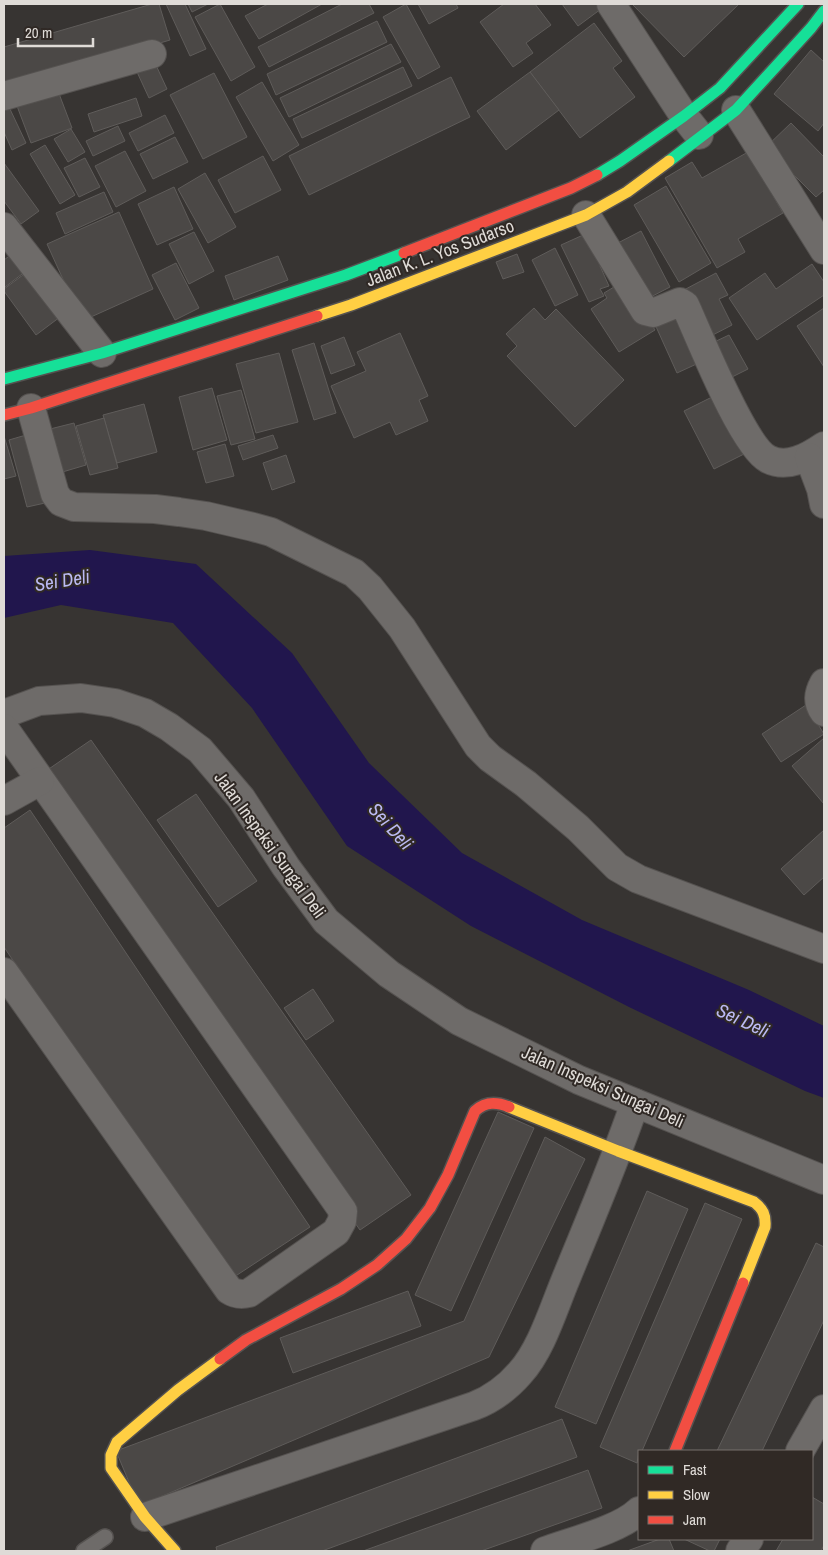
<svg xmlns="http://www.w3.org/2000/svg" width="828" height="1555" font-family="'Archivo Narrow',sans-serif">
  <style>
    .water { fill: #21164d }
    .building { fill: #4b4846; stroke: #5f5c5a }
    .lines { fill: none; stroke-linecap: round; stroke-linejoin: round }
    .lane-casing { stroke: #555250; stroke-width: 18 }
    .street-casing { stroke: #555250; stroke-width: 30 }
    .fast-casing { stroke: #555250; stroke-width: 14 }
    .slow-casing { stroke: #555250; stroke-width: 14 }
    .jam-casing { stroke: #555250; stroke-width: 14 }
    .lane { stroke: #6e6b69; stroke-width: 15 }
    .street { stroke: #6e6b69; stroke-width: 28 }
    .fast { stroke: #16e098; stroke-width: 11 }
    .slow { stroke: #ffcf43; stroke-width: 11 }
    .jam { stroke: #f24e42; stroke-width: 11 }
    .labels { text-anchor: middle; stroke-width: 4; stroke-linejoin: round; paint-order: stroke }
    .street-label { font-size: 18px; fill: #dfdbd7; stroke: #302925 }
    .water-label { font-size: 19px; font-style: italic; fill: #bbbaf3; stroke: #302925 }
  </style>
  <rect width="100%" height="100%" fill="#373432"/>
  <polygon class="water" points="90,550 196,564 292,653 369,763 462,853 582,920 749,990 824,1026 824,1098 805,1091 629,1007 471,926 347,846 252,708 173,623 61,605 4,618 4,556"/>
  <g class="building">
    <polygon points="152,4 159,4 170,40 4,89 4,47"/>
    <polygon points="166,4 185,4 206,49 190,56"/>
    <polygon points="188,4 208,4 192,12"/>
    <polygon points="220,4 255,67 231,81 195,17"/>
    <polygon points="268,4 322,4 259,39 245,16"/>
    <polygon points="342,4 369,4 374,13 269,67 258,47"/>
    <polygon points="406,4 440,67 418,79 383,17"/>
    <polygon points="418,4 456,4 458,8 429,24"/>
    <polygon points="504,4 535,4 551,25 526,43 533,53 513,67 480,22"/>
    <polygon points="562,4 597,4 601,9 578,26"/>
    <polygon points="632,4 739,4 684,57"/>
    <polygon points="377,21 387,42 276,95 267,74"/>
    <polygon points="594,23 622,61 613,68 635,97 580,138 530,72"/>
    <polygon points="391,44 401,62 289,117 280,98"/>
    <polygon points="811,50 824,62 824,123 818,131 774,94"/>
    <polygon points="155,63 167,89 149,98 137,72"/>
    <polygon points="403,67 412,86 302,138 293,119"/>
    <polygon points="530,72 559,110 506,150 477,111"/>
    <polygon points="214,73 247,137 203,159 170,95"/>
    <polygon points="451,77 470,117 309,195 289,156"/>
    <polygon points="262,82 299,145 273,161 236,97"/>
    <polygon points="58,91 72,128 31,143 17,106"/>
    <polygon points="136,98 142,116 94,132 88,114"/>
    <polygon points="9,107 26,143 12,150 4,132 4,109"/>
    <polygon points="165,115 174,133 138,151 129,133"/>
    <polygon points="791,123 824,157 824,190 816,197 766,147"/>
    <polygon points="118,126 125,141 93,156 86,141"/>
    <polygon points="71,129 85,152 68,162 54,139"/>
    <polygon points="175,137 188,162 153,179 140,154"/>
    <polygon points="45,145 75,195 60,204 30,154"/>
    <polygon points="125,151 146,191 116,207 95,166"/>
    <polygon points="748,152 783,213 738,239 745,252 717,268 665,178 692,162 702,178"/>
    <polygon points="263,156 281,190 235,213 218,180"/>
    <polygon points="85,158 100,187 79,197 64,168"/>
    <polygon points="4,163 39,211 21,224 4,201"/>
    <polygon points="205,173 236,227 208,243 178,189"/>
    <polygon points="666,186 711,263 679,282 634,205"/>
    <polygon points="174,187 193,229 157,245 138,204"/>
    <polygon points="104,192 113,212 65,234 56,213"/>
    <polygon points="119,212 153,289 82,321 47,244"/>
    <polygon points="592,231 607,263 600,266 609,286 600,289 604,296 589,302 561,245"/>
    <polygon points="641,231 670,287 643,301 614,245"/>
    <polygon points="194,232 214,271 189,284 169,244"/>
    <polygon points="555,248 578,295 555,306 532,260"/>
    <polygon points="17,250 30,268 5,287 4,285 4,260"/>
    <polygon points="517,254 524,272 503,279 496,262"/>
    <polygon points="278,256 288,280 234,300 225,276"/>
    <polygon points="176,263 199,308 175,320 152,275"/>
    <polygon points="812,264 824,282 824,295 757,340 729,298 765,273 776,289"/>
    <polygon points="31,269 64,314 36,335 4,291 4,289"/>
    <polygon points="716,273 728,295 719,299 732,325 707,338 682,291"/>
    <polygon points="624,281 655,330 619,352 591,309 607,298 604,293"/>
    <polygon points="534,308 545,320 556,309 624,380 575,427 507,356 517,346 506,334"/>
    <polygon points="824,308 824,367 797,326"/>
    <polygon points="679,309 703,361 677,373 653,320"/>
    <polygon points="400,333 428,396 419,400 428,421 396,435 390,422 354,438 331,386 366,371 357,352"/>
    <polygon points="729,335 748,369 728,379 710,344"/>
    <polygon points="344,337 355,365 331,374 321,346"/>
    <polygon points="314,343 336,413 314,420 292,350"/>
    <polygon points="279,353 298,422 256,433 236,364"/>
    <polygon points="212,388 227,440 193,450 179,397"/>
    <polygon points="241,390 255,439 231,445 217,396"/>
    <polygon points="716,395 746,453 714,469 684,411"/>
    <polygon points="144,404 157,452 117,463 103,415"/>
    <polygon points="104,418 118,468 90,475 76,426"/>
    <polygon points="74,423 86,465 59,473 46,430"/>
    <polygon points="26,435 45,503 27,507 9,440"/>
    <polygon points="273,435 278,448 243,460 238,446"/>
    <polygon points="4,436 16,476 4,479"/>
    <polygon points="225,444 234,476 206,483 197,452"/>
    <polygon points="286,455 295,482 272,490 263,463"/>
    <polygon points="806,705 824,734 781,762 762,734"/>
    <polygon points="824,738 824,804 792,766"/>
    <polygon points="91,740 411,1195 360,1230 40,775"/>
    <polygon points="196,794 257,881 218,907 157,820"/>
    <polygon points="30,810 310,1227 228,1281 4,947 4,828"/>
    <polygon points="824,830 824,877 804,895 781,869"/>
    <polygon points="313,989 334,1021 306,1040 284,1008"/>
    <polygon points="498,1112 534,1128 451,1311 415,1295"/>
    <polygon points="545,1137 585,1159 489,1357 139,1506 116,1451 464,1321"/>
    <polygon points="647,1191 688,1209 596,1424 555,1407"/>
    <polygon points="705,1203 742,1219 642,1451 639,1451 637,1463 600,1447"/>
    <polygon points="816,1243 824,1247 824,1320 762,1451 717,1451"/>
    <polygon points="408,1291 421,1326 293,1373 280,1338"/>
    <polygon points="562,1419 577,1457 322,1551 217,1551 216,1547"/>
    <polygon points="588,1470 602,1508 481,1551 363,1551"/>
    <polygon points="812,1497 824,1504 824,1545 821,1551 776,1551 783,1539 812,1539"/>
    <polygon points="660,1539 669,1539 674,1551 627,1551"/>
    <polygon points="684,1539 720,1539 714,1551 710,1551"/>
  </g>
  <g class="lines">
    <g class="lane-casing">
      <polyline id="lane" points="84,1551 105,1537"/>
    </g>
    <g class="street-casing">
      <g id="street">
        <polyline points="611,4 684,116 699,135"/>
        <polyline points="4,96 152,54"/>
        <polyline points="736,110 824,250"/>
        <path d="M 586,215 L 645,311 L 653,313 L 680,302 L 685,305 C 699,335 742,445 768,459 C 787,469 808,457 824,446"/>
        <polyline points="4,227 102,353"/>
        <polyline points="31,408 55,494 61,502 74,507 155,509 179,512 206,516 253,527 271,532 354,573 370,588 402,628 478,746 490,758 526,784 578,828 617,867 638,879 824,949"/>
        <polyline points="809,457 821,489 824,504"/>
        <path d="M 824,683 C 818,694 817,702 824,712"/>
        <polyline points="4,714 39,701 81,698 115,703 145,713 169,727 200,750 241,798 286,867 326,921 389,974 459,1021 579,1080 824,1180"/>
        <path d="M 4,728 L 343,1211 L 342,1221 L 336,1232 L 249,1293 C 241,1295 235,1294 229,1290 L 4,972"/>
        <polyline points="4,801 40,781"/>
        <polyline points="800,1451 824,1409"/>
        <path d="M 145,1517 L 474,1406 C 492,1399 507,1388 520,1373 C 541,1350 553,1310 565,1281 C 589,1222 614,1164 635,1103"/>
        <path d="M 545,1551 C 572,1541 619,1530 639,1511"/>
        <polyline points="740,1551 749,1539"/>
      </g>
    </g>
    <g class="fast-casing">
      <g id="fast">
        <polyline points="669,161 736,110 811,28 824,11"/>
        <polyline points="597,175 620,161 684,116 720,88 798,4"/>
        <polyline points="4,379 102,353 346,275 404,253"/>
      </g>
    </g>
    <g class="slow-casing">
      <g id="slow">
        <polyline points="317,316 351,305 586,215 627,192 669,161"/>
        <path d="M 509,1107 L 618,1151 L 754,1202 C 763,1209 766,1215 765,1227 L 743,1283"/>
        <polyline points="175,1551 145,1517 111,1468 111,1455 117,1442 178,1390 220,1359"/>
      </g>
    </g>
    <g class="jam-casing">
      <g id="jam">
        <polyline points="404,253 571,188 597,175"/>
        <polyline points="4,415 31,408 317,316"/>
        <path d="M 220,1359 L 246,1340 L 341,1289 L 377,1265 L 406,1239 L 430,1208 L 448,1175 L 475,1111 C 486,1101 497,1102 509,1107"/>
        <polyline points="675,1451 743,1283"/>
      </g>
    </g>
    <use href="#lane" class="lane"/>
    <use href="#street" class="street"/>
    <use href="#fast" class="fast"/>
    <use href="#slow" class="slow"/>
    <use href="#jam" class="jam"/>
  </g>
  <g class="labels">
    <g class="street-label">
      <text transform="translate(440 253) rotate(-21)" y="6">Jalan K. L. Yos Sudarso</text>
      <text transform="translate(270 845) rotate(54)" y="6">Jalan Inspeksi Sungai Deli</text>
      <text transform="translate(603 1087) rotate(24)" y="6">Jalan Inspeksi Sungai Deli</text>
    </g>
    <g class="water-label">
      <text transform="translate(62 580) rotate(-9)" y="7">Sei Deli</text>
      <text transform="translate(391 826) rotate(48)" y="7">Sei Deli</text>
      <text transform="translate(743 1020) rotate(25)" y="7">Sei Deli</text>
    </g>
  </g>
  <rect width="828" height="1555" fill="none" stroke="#dfdbd7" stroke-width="10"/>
  <rect x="638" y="1450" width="175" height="90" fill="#302925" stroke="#76706c"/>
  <rect x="648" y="1466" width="25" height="8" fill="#16e098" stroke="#76706c"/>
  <text x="683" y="1475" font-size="15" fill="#dfdbd7">Fast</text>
  <rect x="648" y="1491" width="25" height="8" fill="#ffcf43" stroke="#76706c"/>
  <text x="683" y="1500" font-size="15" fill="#dfdbd7">Slow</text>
  <rect x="648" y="1516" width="25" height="8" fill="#f24e42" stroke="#76706c"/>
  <text x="683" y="1525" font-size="15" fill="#dfdbd7">Jam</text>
  <path d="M18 38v8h75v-8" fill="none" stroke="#dfdbd7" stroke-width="2.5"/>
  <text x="25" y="38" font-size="15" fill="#dfdbd7" stroke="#302925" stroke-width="4" paint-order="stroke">20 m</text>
</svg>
